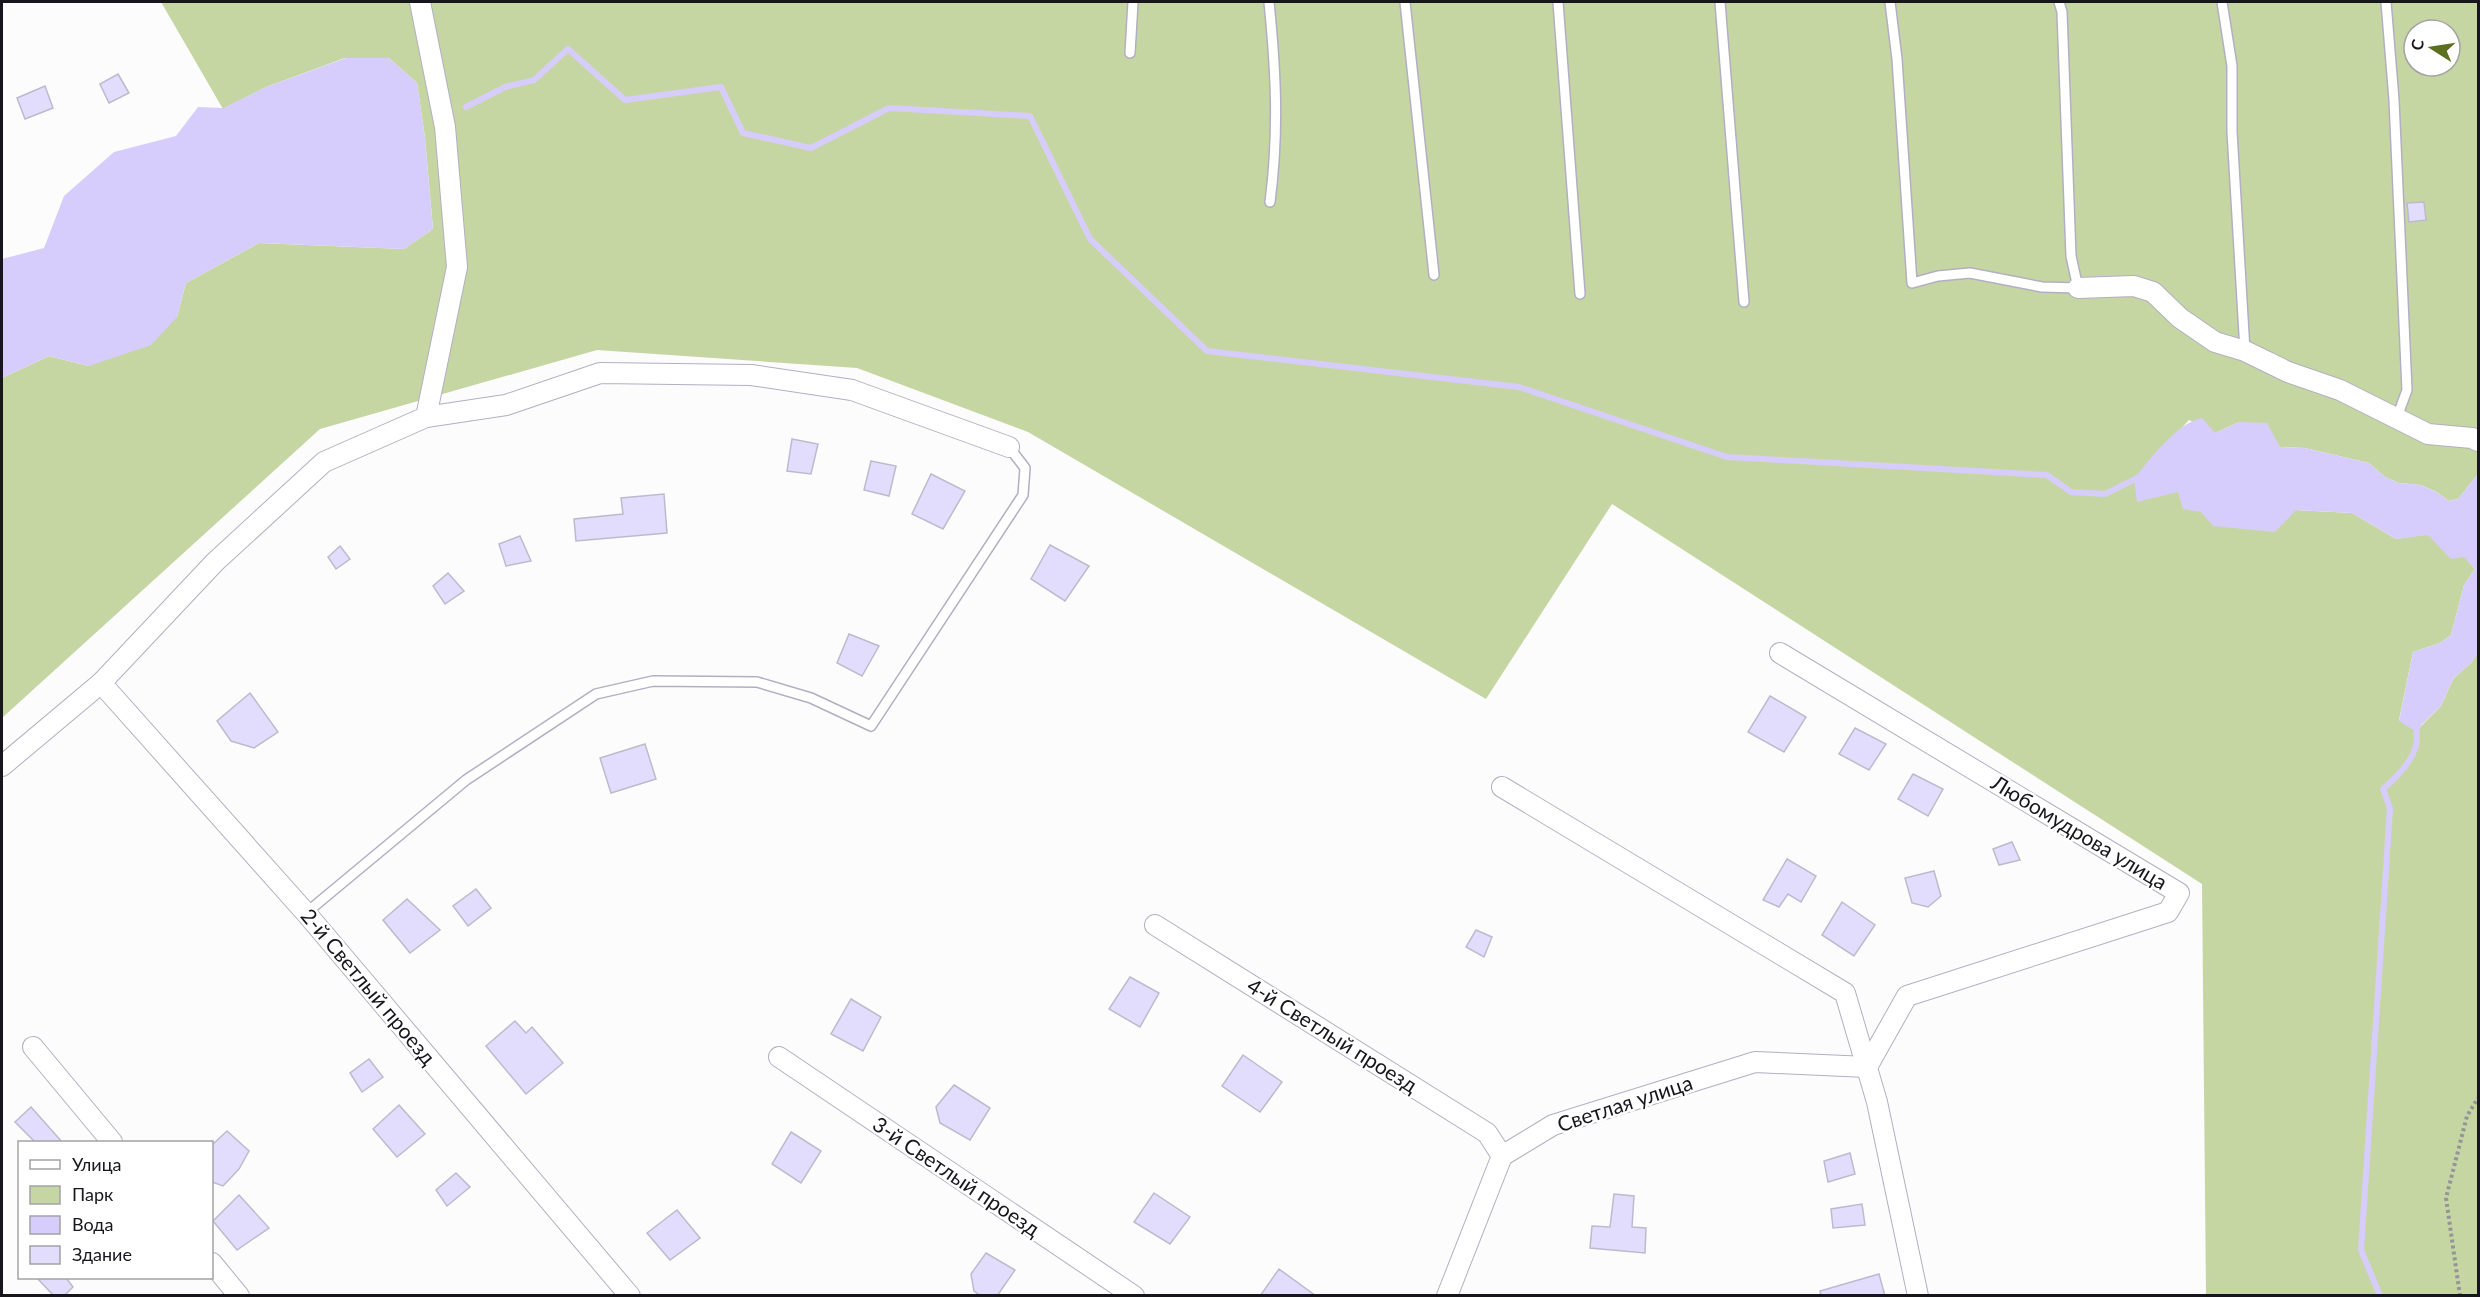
<svg xmlns="http://www.w3.org/2000/svg" width="2480" height="1297" font-family="Lato,sans-serif">
  <style>
    .green { fill: #c6d6a3; fill-rule: evenodd }
    .water { fill: #d6cdfc }
    .lines { fill: none; stroke-linecap: round; stroke-linejoin: round }
    .stream { stroke: #d6cdfc; stroke-width: 6 }
    .building { fill: #e2ddfd; stroke: #bebace; stroke-width: 1.5 }
    .service-casing { stroke: #b2afc3; stroke-width: 12 }
    .minor-casing { stroke: #b2afc3; stroke-width: 22 }
    .path { stroke: #959497; stroke-width: 4; stroke-dasharray: 3 3; stroke-linecap: butt }
    .service { stroke: #fff; stroke-width: 9 }
    .minor { stroke: #fff; stroke-width: 20 }
    .labels { text-anchor: middle; stroke-width: 5; stroke-linejoin: round; paint-order: stroke }
    .street-label { font-size: 21px; fill: #17161d; stroke: #fff }
  </style>
  <rect width="100%" height="100%" fill="#fcfcfc"/>
  <path class="green" d="M 161,2 L 2478,2 L 2478,474 L 2458,499 L 2449,501 L 2435,491 L 2420,485 L 2399,483 L 2385,477 L 2369,463 L 2305,448 L 2280,447 L 2239,422 L 2215,433 L 2189,420 L 2179,431 L 2178,492 L 2296,510 L 2352,513 L 2396,539 L 2428,534 L 2451,558 L 2464,556 L 2475,569 L 2464,585 L 2451,635 L 2440,643 L 2413,652 L 2399,720 L 2416,731 L 2441,706 L 2453,679 L 2471,663 L 2478,652 L 2478,1295 L 2206,1295 L 2202,884 L 1612,504 L 1486,699 L 1028,432 L 857,368 L 597,350 L 320,429 L 2,718 L 2,378 L 49,356 L 89,366 L 177,317 L 186,283 L 259,243 L 404,249 L 433,229 L 425,138 L 417,83 L 389,58 L 345,58 L 266,87 L 223,109 ZM 2414,30 L 2450,30 L 2450,66 L 2414,66 Z"/>
  <g class="water">
    <polygon points="346,58 389,58 417,83 425,138 433,229 404,249 259,243 186,283 177,317 151,345 89,366 49,356 2,378 2,259 44,248 64,196 114,152 176,136 198,107 223,108 266,87"/>
    <path d="M 2202,418 L 2215,433 L 2239,422 L 2267,423 L 2280,447 L 2305,448 L 2369,463 L 2385,477 L 2399,483 L 2420,485 L 2435,491 L 2449,501 L 2458,499 L 2478,474 L 2478,652 L 2471,663 L 2453,679 L 2441,706 L 2415,731 L 2399,721 L 2413,652 L 2440,643 L 2451,635 L 2464,585 L 2475,569 L 2464,557 L 2451,559 L 2428,535 L 2396,539 L 2352,513 L 2296,510 L 2275,532 L 2213,526 L 2201,512 L 2183,509 L 2178,492 L 2137,502 L 2134,479 C 2149,460 2178,422 2202,418 Z"/>
  </g>
  <g class="lines">
    <g class="stream">
      <polyline points="466,107 505,87 534,80 568,49 625,100 721,87 743,133 811,148 889,108 1030,116 1090,239 1207,351 1519,387 1727,457 2047,475 2071,492 2105,494 2139,477"/>
      <path d="M 2380,1296 L 2361,1250 L 2390,808 L 2383,789 C 2396,778 2411,763 2416,746 C 2419,739 2414,733 2418,726"/>
    </g>
  </g>
  <g class="building">
    <polygon points="118,74 129,93 109,103 100,84"/>
    <polygon points="45,86 53,108 25,119 17,98"/>
    <polygon points="2424,202 2426,220 2409,222 2407,203"/>
    <polygon points="792,439 818,444 811,474 787,471"/>
    <polygon points="871,461 896,466 889,496 864,490"/>
    <polygon points="931,474 965,491 943,529 912,514"/>
    <polygon points="664,494 667,533 576,541 574,519 623,514 621,498"/>
    <polygon points="520,536 531,561 506,566 499,544"/>
    <polygon points="1050,545 1089,566 1065,601 1031,579"/>
    <polygon points="340,546 350,559 336,569 328,557"/>
    <polygon points="448,573 464,591 445,604 433,586"/>
    <polygon points="849,634 879,646 862,676 837,663"/>
    <polygon points="250,693 278,732 254,748 231,741 217,721"/>
    <polygon points="1770,696 1806,717 1784,752 1748,732"/>
    <polygon points="1855,728 1886,744 1869,770 1839,754"/>
    <polygon points="645,744 656,779 611,793 600,758"/>
    <polygon points="1913,774 1943,789 1928,816 1898,799"/>
    <polygon points="2012,842 2020,860 1999,865 1993,849"/>
    <polygon points="1787,859 1816,876 1801,902 1788,894 1779,907 1763,900"/>
    <polygon points="1934,871 1941,896 1928,907 1912,903 1905,878"/>
    <polygon points="476,889 491,908 468,926 453,906"/>
    <polygon points="407,899 440,930 410,953 383,920"/>
    <polygon points="1842,902 1875,925 1854,956 1822,935"/>
    <polygon points="1476,930 1492,937 1484,957 1466,947"/>
    <polygon points="1130,977 1159,993 1140,1027 1109,1009"/>
    <polygon points="851,999 881,1017 863,1051 831,1034"/>
    <polygon points="515,1021 526,1033 532,1027 563,1063 526,1094 486,1046"/>
    <polygon points="1243,1055 1282,1082 1260,1112 1222,1086"/>
    <polygon points="369,1059 383,1077 362,1092 350,1073"/>
    <polygon points="954,1085 990,1108 970,1140 940,1123 936,1107"/>
    <polygon points="399,1105 425,1134 397,1157 373,1129"/>
    <polygon points="31,1107 63,1143 36,1143 15,1122"/>
    <polygon points="227,1131 249,1151 239,1169 223,1186 212,1182 212,1145"/>
    <polygon points="791,1132 821,1151 801,1183 772,1164"/>
    <polygon points="1850,1153 1855,1174 1828,1182 1824,1161"/>
    <polygon points="456,1173 470,1187 447,1206 436,1190"/>
    <polygon points="1154,1193 1190,1217 1170,1244 1134,1222"/>
    <polygon points="1614,1194 1634,1196 1632,1227 1646,1228 1645,1253 1590,1248 1592,1226 1610,1227"/>
    <polygon points="239,1195 269,1228 237,1250 213,1221"/>
    <polygon points="1862,1204 1865,1225 1833,1228 1831,1209"/>
    <polygon points="677,1210 700,1238 670,1260 647,1233"/>
    <polygon points="986,1253 1015,1270 997,1296 981,1296 974,1291 971,1274"/>
    <polygon points="1279,1269 1316,1296 1260,1296"/>
    <polygon points="1879,1274 1885,1296 1821,1296 1820,1291"/>
    <polygon points="37,1278 66,1278 73,1287 64,1296 54,1296"/>
  </g>
  <g class="lines">
    <g class="service-casing">
      <g id="service">
        <path d="M 1269,2 C 1276,72 1279,132 1270,202"/>
        <polyline points="1405,2 1434,275"/>
        <polyline points="1558,2 1580,294"/>
        <polyline points="1720,2 1744,302"/>
        <polyline points="1890,2 1897,59 1912,283 1938,276 1970,273 2042,287 2078,288 2071,256 2062,12 2059,2"/>
        <polyline points="2222,2 2232,66 2232,132 2245,351"/>
        <polyline points="2386,2 2394,100 2407,390 2396,420"/>
        <polyline points="1130,53 1133,2"/>
        <polyline points="306,913 466,780 596,694 653,681 757,682 811,698 871,726 1023,495 1025,468 1009,447"/>
      </g>
    </g>
    <g class="minor-casing">
      <g id="minor">
        <polyline points="2078,288 2134,286 2153,292 2180,318 2215,342 2245,351 2288,372 2340,390 2428,434 2472,438 2478,441"/>
        <polyline points="426,417 506,405 600,373 751,375 852,390 1009,447"/>
        <polyline points="101,683 306,913 630,1296"/>
        <polyline points="2,766 101,683 215,562 324,462 426,417 457,267 445,127 420,2"/>
        <polyline points="1502,787 1845,993 1877,1102 1918,1296"/>
        <polyline points="1155,925 1487,1133 1502,1156"/>
        <polyline points="33,1047 112,1142"/>
        <polyline points="779,1057 1134,1296"/>
        <polyline points="212,1263 239,1296"/>
        <polyline points="1447,1296 1502,1156 1553,1125 1755,1062 1867,1067 1907,996 2168,912 2179,893 1780,653"/>
      </g>
    </g>
    <polyline class="path" points="2460,1296 2446,1198 2467,1116 2478,1098"/>
    <use href="#service" class="service"/>
    <use href="#minor" class="minor"/>
  </g>
  <g class="labels">
    <g class="street-label">
      <text transform="translate(2079 833) rotate(31)" y="7">Любомудрова улица</text>
      <text transform="translate(368 987) rotate(50)" y="7">2-й Светлый проезд</text>
      <text transform="translate(1332 1036) rotate(32)" y="7">4-й Светлый проезд</text>
      <text transform="translate(1625 1104) rotate(-18)" y="7">Светлая улица</text>
      <text transform="translate(956 1177) rotate(34)" y="7">3-й Светлый проезд</text>
    </g>
  </g>
  <rect width="2480" height="1297" fill="none" stroke="#17161d" stroke-width="6"/>
  <rect x="18" y="1141" width="195" height="138" fill="#ffffff" stroke="#a2a2a5" stroke-width="1.5"/>
  <rect x="30" y="1160" width="30" height="9" fill="#ffffff" stroke="#a2a2a5" stroke-width="1.5"/>
  <text x="72" y="1171" font-size="18" fill="#17161d">Улица</text>
  <rect x="30" y="1186" width="30" height="18" fill="#c6d6a3" stroke="#a2a2a5" stroke-width="1.5"/>
  <text x="72" y="1201" font-size="18" fill="#17161d">Парк</text>
  <rect x="30" y="1216" width="30" height="18" fill="#d6cdfc" stroke="#a2a2a5" stroke-width="1.5"/>
  <text x="72" y="1231" font-size="18" fill="#17161d">Вода</text>
  <rect x="30" y="1246" width="30" height="18" fill="#e2ddfd" stroke="#a2a2a5" stroke-width="1.5"/>
  <text x="72" y="1261" font-size="18" fill="#17161d">Здание</text>
  <g transform="translate(2432 48) rotate(282)"><circle r="28" fill="#ffffff" stroke="#a2a2a5" stroke-width="1.5"/>
  <path d="M0-4.5L10 22L0 15L-10 22Z" fill="#5b6f1e"/>
  <text y="-9" font-size="16" font-weight="bold" text-anchor="middle" fill="#17161d">С</text>
  </g>
</svg>
